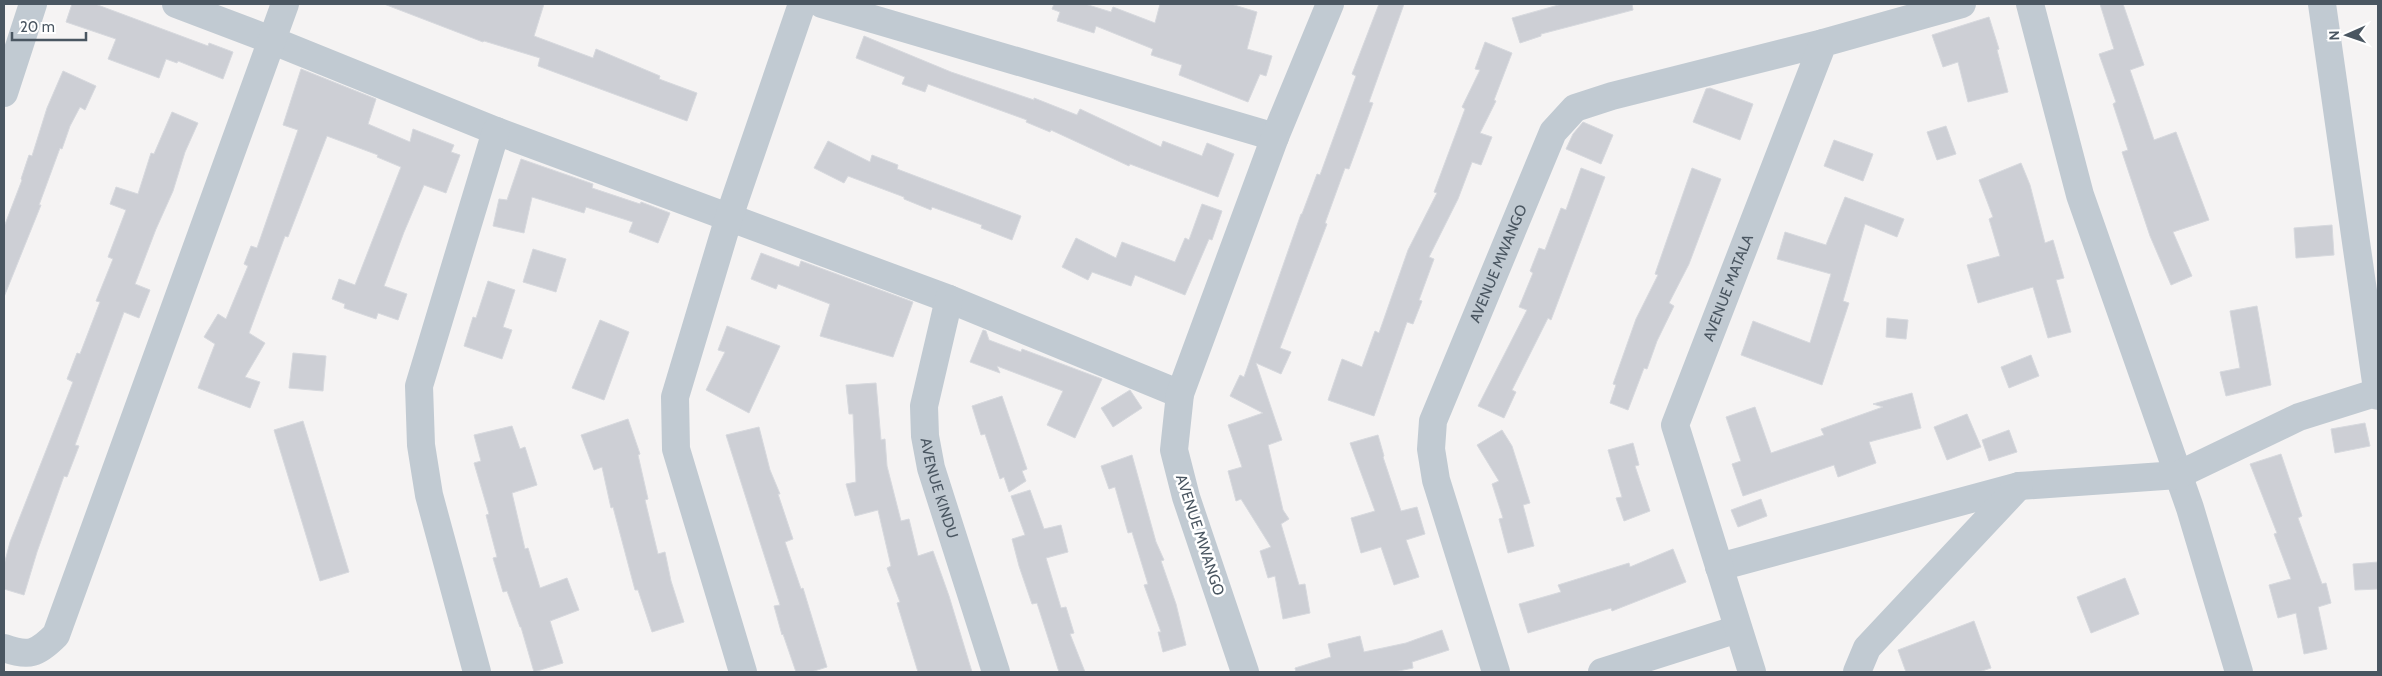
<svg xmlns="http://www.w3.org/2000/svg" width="2382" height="676" font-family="Cabin,sans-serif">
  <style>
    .building { fill: #cdcfd5; stroke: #d7d9de }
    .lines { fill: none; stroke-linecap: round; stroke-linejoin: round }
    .minor { stroke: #c1cad2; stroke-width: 28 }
    .labels { text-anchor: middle; stroke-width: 5; stroke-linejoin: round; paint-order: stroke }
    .street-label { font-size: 15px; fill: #4a5661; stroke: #fff }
  </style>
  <rect width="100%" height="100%" fill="#f5f3f3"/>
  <g class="building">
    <polygon points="72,4 95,4 208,46 209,43 233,52 223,79 178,61 177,63 166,59 159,78 108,59 116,39 66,22"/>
    <polygon points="384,4 544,4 534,36 593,58 596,49 660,76 659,79 697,93 687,121 538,66 540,58 484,41 483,42"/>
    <polygon points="1054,4 1085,4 1111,12 1113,7 1155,23 1160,4 1231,4 1257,12 1247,49 1272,56 1266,76 1260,74 1248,102 1179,75 1182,65 1151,55 1153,49 1096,26 1094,33 1057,21 1060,12 1052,9"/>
    <polygon points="1379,4 1404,4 1369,102 1373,103 1356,150 1349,169 1345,168 1325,223 1327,224 1280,348 1291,352 1281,374 1256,363 1282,440 1268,445 1283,510 1289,519 1281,524 1299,585 1305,584 1310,613 1283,619 1275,576 1268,578 1260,551 1271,547 1241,499 1236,501 1228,471 1242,467 1228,425 1263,413 1230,396 1240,375 1244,377 1301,214 1302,214 1317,174 1320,175 1356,76 1352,74"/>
    <polygon points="1562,4 1632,4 1633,10 1541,34 1541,36 1520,43 1512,18"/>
    <polygon points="2100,4 2123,4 2144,65 2130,70 2154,140 2176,132 2209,220 2173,232 2192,276 2171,285 2150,236 2122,152 2128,150 2113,104 2116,102 2099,54 2114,49"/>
    <polygon points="1989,17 1999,49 1997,50 2008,92 1968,102 1958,62 1943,67 1932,35"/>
    <polygon points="864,36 951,72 1034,100 1034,98 1077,115 1080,109 1161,147 1163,141 1202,156 1207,143 1234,154 1218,197 1130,164 1129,166 1051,130 1050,132 1026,122 1027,120 969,99 928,84 925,92 902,84 905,77 856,58"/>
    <polygon points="1485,42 1512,53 1494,100 1496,101 1480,133 1492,137 1481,165 1472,162 1458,199 1429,257 1434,259 1419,300 1422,301 1413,324 1407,322 1374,416 1328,400 1342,359 1362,367 1375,331 1379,333 1408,250 1437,193 1434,192 1465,109 1462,107 1480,70 1475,69"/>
    <polygon points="301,69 376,99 368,124 410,142 413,129 454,145 451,152 460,155 446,193 424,185 404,232 384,286 407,294 398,320 378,313 376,319 344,308 345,304 332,299 339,279 355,285 401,167 377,157 378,155 327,136 288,237 285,236 249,333 265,343 245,377 260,382 250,408 198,388 215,344 204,337 218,314 226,319 248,266 244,264 251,246 257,248 298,130 283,125"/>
    <polygon points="63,71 96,86 85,110 80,107 70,126 62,149 60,148 39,205 41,205 4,297 4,227 22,180 21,179 29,155 32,156 47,108"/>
    <polygon points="1710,88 1753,104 1740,140 1693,122 1706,89"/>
    <polygon points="172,112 198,123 185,152 173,191 156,229 135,284 150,290 139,318 124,312 75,445 79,446 67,477 64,476 37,552 24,595 4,589 4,565 10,542 73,382 67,379 77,353 80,354 100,302 96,301 113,259 108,257 126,210 110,204 116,187 138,194 151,153 154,154"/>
    <polygon points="1583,122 1613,135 1601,164 1566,149 1573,134"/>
    <polygon points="1946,126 1956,154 1937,160 1927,132"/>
    <polygon points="1834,140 1873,154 1863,181 1824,166"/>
    <polygon points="828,141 870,162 872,155 898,165 897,169 1021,216 1012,240 981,228 982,225 932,207 931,210 904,199 904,197 848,176 844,183 814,168"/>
    <polygon points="521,159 593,184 592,188 640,204 641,202 670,213 658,243 629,232 633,222 586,207 584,213 532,197 524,233 493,226 499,199 507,200"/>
    <polygon points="2021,163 2030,185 2045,243 2053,240 2064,278 2056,280 2071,332 2048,338 2033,287 1978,303 1967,265 2000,256 1989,219 1993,217 1979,180"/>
    <polygon points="1581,168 1605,177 1551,320 1548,318 1512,390 1516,392 1504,418 1478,406 1527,310 1519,307 1533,273 1530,271 1539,248 1545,250 1561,208 1566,210"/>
    <polygon points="1692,168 1721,179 1689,264 1669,303 1674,306 1657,341 1647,369 1644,368 1628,410 1610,403 1616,385 1613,384 1636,319 1658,275 1655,274"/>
    <polygon points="1845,197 1904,219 1897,237 1865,224 1843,301 1849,303 1822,385 1741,355 1753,321 1810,343 1831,274 1777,259 1785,232 1826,245"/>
    <polygon points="1202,204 1222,211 1212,240 1209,239 1185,295 1135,275 1131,286 1092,272 1088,280 1062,267 1076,238 1116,258 1122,242 1175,262 1185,238 1189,240"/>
    <polygon points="2332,225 2334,255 2296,258 2294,228"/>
    <polygon points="533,249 566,259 556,292 523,282"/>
    <polygon points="761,253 799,267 801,261 913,302 893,357 820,336 830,304 778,284 776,289 751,279"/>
    <polygon points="488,281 515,290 503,327 512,330 502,359 464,346 473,317 476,318"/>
    <polygon points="2257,306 2271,385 2226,396 2220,372 2240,368 2230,311"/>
    <polygon points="1887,318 1908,320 1906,339 1886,337"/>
    <polygon points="600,320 629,332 604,400 572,388"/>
    <polygon points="727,326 780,346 749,413 706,390 725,352 718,350"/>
    <polygon points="983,330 986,331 989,340 1021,352 1022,349 1102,379 1075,438 1047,425 1063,391 997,366 1000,373 970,362"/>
    <polygon points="293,353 326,356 323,391 289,388"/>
    <polygon points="2031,355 2039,376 2009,388 2001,367"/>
    <polygon points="876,383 881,440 885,439 887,466 901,521 909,519 918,556 933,551 949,596 972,672 918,672 897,603 900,602 887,568 891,566 878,510 855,516 846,484 856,482 853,414 849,414 846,385"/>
    <polygon points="1130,390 1142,408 1113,427 1101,408"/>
    <polygon points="1912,393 1921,428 1869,442 1876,463 1838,477 1834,465 1743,496 1732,464 1741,461 1726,417 1755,407 1771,453 1824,435 1821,429 1883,407 1873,404"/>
    <polygon points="1002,396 1027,469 1022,471 1026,481 1009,492 1004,477 1000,479 985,434 981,435 972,406"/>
    <polygon points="1967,414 1981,447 1947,460 1934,427"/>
    <polygon points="628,419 640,454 638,455 648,499 645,500 658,554 665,552 671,581 684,622 652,632 638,590 635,590 613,507 611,508 602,467 594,470 581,435"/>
    <polygon points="303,421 349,572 320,581 274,430"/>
    <polygon points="2365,423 2370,446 2335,453 2331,429"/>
    <polygon points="512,426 520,449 525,447 537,485 512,493 525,549 528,548 540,588 567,578 579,610 550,621 563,663 534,672 521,627 520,627 507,591 503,592 493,558 497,557 486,515 489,514 474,463 481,461 474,435"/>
    <polygon points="759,427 770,470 780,494 778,494 793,539 785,542 801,589 803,588 827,667 811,672 796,672 783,634 782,635 774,606 780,605 726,435"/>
    <polygon points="1502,430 1512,446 1530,503 1523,505 1534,546 1508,553 1499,519 1503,518 1492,484 1499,481 1477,445"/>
    <polygon points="2009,430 2017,452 1989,461 1982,440"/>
    <polygon points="1378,435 1384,456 1383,457 1401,511 1417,507 1425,534 1406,540 1419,577 1394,585 1381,547 1361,553 1351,518 1375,511 1350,443"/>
    <polygon points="1633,443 1639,465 1635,466 1650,511 1624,521 1616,498 1622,497 1608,450"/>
    <polygon points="2281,454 2302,516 2298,518 2322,584 2326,583 2331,603 2318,607 2327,649 2304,654 2296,613 2278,618 2269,585 2291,579 2274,534 2277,533 2250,464"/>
    <polygon points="1132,455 1156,542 1164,560 1161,561 1176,604 1186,645 1163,652 1158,632 1161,632 1144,585 1148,584 1132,532 1128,533 1115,487 1109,489 1101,466"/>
    <polygon points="1030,490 1044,529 1061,525 1068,552 1046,558 1061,608 1066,607 1074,633 1070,634 1085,672 1059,672 1037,603 1032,604 1019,566 1012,539 1025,535 1011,496"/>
    <polygon points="1761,499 1767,516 1738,527 1731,510"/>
    <polygon points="1673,549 1686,582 1612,611 1611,608 1528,633 1519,604 1561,592 1558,585 1629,563 1630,567"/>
    <polygon points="2378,562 2378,589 2355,590 2353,564"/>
    <polygon points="2125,578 2139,614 2091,633 2077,597"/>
    <polygon points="1974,621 1991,668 1979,672 1906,672 1898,650"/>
    <polygon points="1442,630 1449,650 1412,662 1413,668 1394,672 1296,672 1295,668 1331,657 1328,644 1360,636 1364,652 1406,643"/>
  </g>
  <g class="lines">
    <g class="minor">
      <polyline points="176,4 271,40 496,131 949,299 1180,394"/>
      <polyline points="822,4 1275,137"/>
      <polyline points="2030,4 2080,195 2190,508 2239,672"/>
      <polyline points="2322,4 2378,396"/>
      <polyline points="4,93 33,4"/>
      <path id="s1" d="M 949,299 L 924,406 L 925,436 L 931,468 L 996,672"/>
      <polyline points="1719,567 2019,486 2178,475 2299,417 2378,392"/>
      <path d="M 4,648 C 29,657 37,654 56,635 L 285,4"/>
      <polyline points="477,672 429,495 421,445 419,386 496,131"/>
      <polyline points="743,672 676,449 675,397 729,217 802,4"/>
      <polyline points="1245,672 1186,497 1174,450 1180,394 1275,137 1330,4"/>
      <path id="s2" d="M 1496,672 L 1436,480 L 1431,449 L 1433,421 L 1553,132 L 1575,108 L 1612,96 L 1823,43"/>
      <polyline points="1602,672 1738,629"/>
      <path id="s3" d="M 1752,672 L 1675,425 L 1823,43 L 1962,4"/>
      <polyline points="1857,672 1867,648 2019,486"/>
    </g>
  </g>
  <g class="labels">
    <g class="street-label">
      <text dy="5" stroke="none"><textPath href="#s2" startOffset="431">AVENUE MWANGO</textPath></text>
      <text dy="5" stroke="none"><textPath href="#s3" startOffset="406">AVENUE MATALA</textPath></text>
      <text dy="5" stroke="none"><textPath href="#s1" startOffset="194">AVENUE KINDU</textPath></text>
      <text transform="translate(1200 535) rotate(72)" y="5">AVENUE MWANGO</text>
    </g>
  </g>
  <rect width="2382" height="676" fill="none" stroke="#4a5661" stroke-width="10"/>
  <g transform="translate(2347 35) rotate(268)" stroke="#ffffff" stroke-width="4" paint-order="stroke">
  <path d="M0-4L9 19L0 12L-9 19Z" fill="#4a5661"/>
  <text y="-8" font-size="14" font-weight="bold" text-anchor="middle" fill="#4a5661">N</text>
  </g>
  <path d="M12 32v8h74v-8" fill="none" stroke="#4a5661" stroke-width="2.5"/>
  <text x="20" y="32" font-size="15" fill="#4a5661" stroke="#ffffff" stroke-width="4" paint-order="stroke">20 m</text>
</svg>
